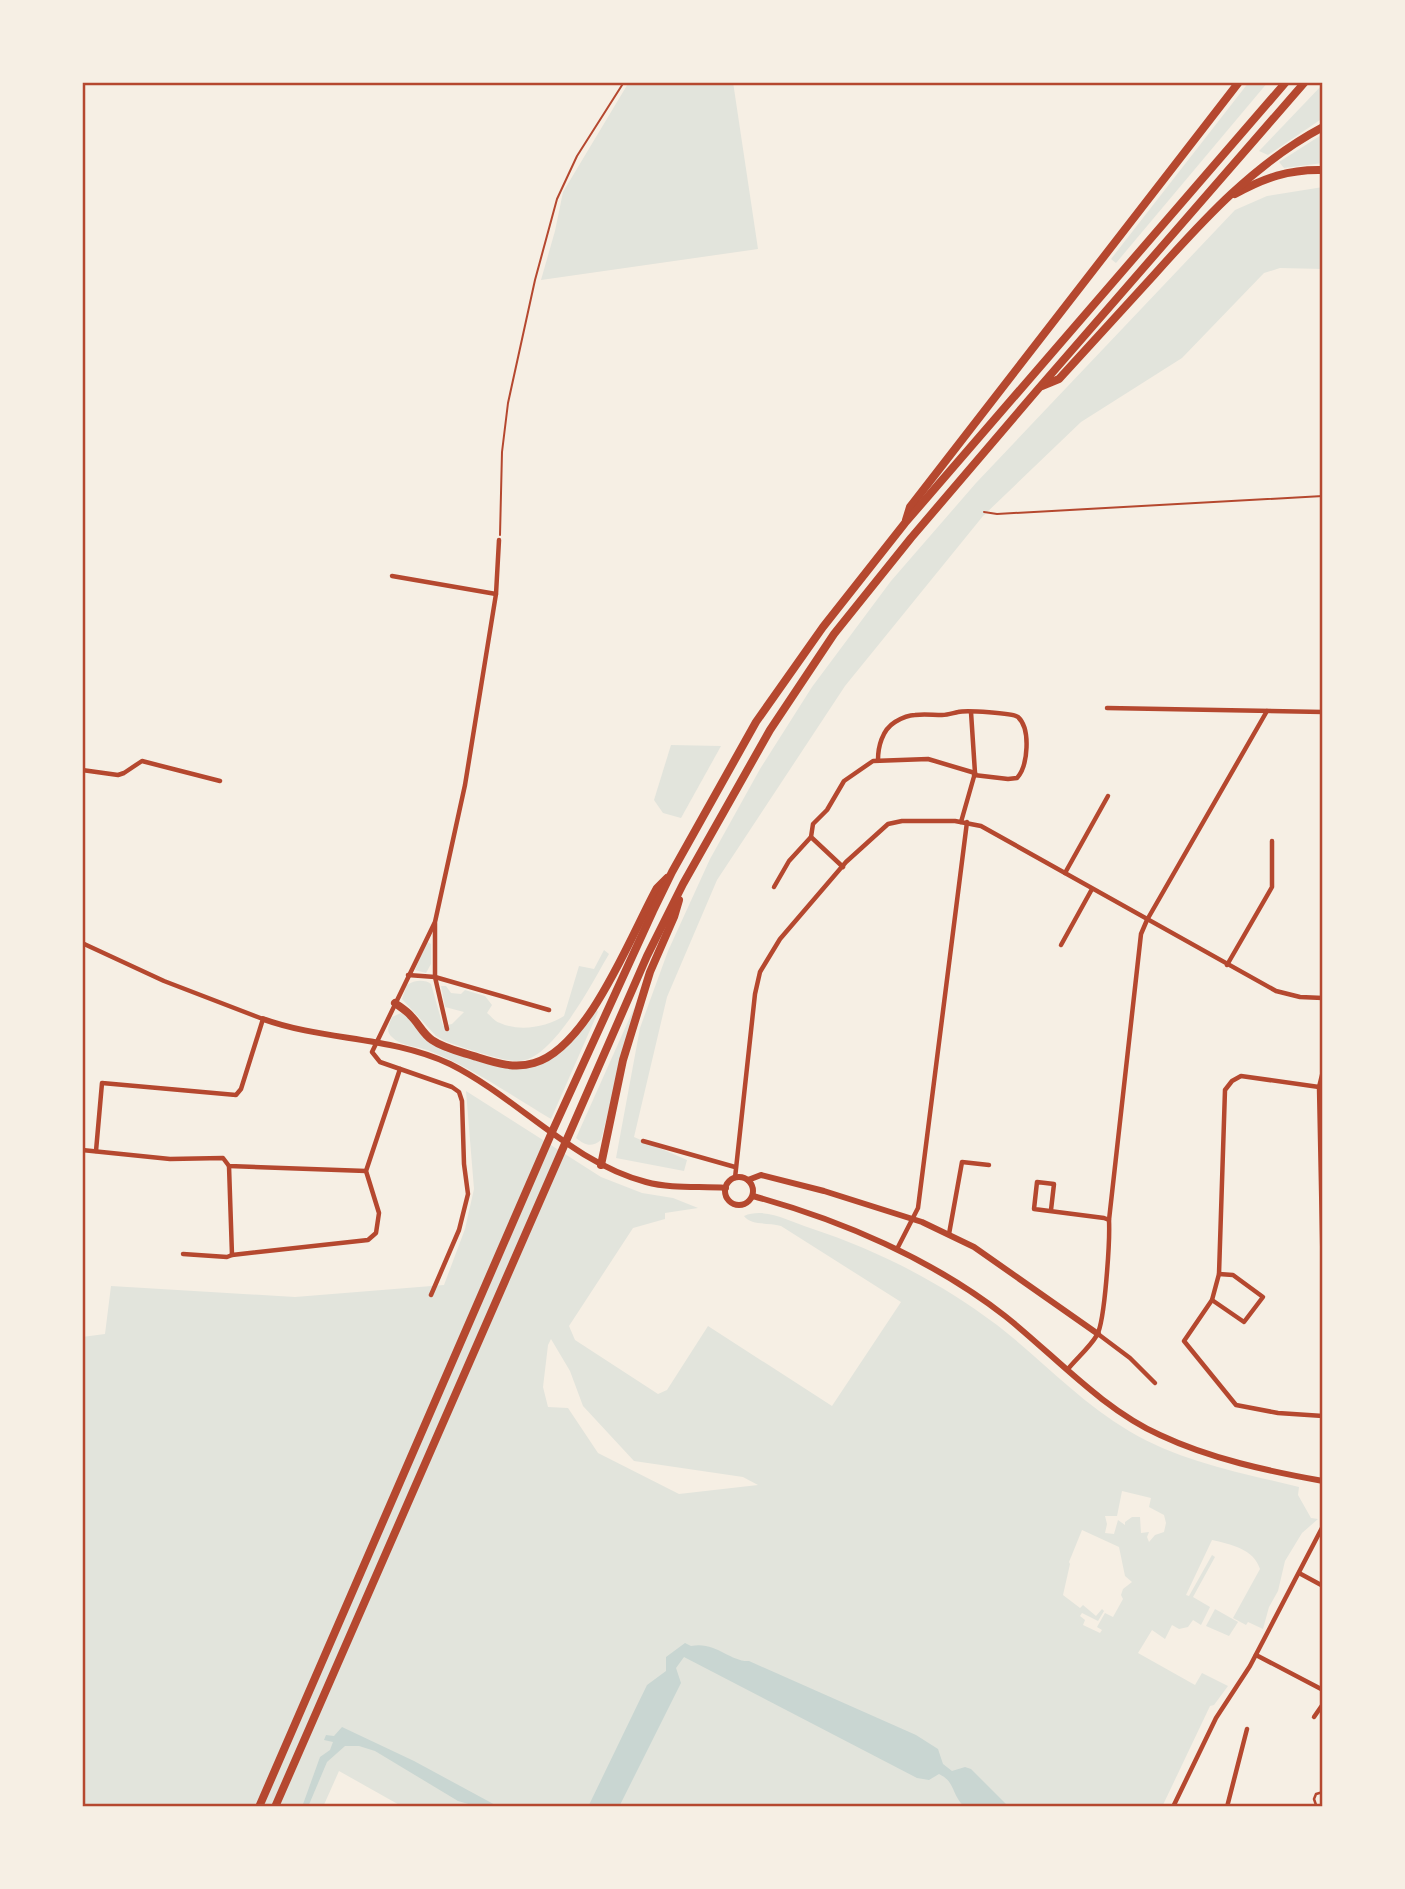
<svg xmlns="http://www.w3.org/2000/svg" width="1405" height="1889" font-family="Inter,sans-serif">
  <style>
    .green { fill: #e2e4dc; fill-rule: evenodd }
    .water { fill: #c9d6d2 }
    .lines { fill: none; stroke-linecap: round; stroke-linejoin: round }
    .path { stroke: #b5482f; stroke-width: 2 }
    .service { stroke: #b5482f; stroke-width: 2.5 }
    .minor { stroke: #b5482f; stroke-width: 4.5 }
    .tertiary { stroke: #b5482f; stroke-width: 6 }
    .trunk { stroke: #b5482f; stroke-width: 8 }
    .neatline { fill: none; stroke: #b5482f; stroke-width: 2.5 }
  </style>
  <rect width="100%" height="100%" fill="#f6efe4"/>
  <g class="green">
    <polygon points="629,82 733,82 758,249 541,280 555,231 563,192"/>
    <polygon points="1249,82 1268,82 1116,263 1111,259"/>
    <polygon points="1323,84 1323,118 1268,155 1259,151"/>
    <polygon points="1323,134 1323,163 1284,168 1279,162"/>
    <polygon points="1323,187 1323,269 1280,268 1264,273 1182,358 1081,422 983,516 845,686 717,880 667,997 634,1137 687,1160 684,1171 616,1158 640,1028 668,951 710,859 760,769 812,687 891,581 976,483 1235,210 1267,196"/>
    <polygon points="671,745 721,746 681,818 663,813 654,800"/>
    <polygon points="426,941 431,944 431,964 426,973 415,970"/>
    <path d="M 604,950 L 609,954 C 593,981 552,1063 517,1061 C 502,1061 461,1047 445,1041 L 436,1036 L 402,999 L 407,985 C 414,980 425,979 431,984 L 443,1026 L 452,1024 L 464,1012 L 445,1007 L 441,986 L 446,986 L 451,993 L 461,994 L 465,990 L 485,996 L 492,1005 L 487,1013 C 491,1016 495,1022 500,1023 C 520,1032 547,1027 564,1016 L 579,966 L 594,969 Z"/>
    <path d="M 635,1006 L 601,1140 C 591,1148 585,1145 576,1138 Z"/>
    <path d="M 596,1009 L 598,1012 L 551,1119 C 510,1095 472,1067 427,1050 C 416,1046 400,1046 392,1037 C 385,1031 389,1025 392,1017 L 401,1013 L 408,1017 L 423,1036 L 486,1064 L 548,1060 L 561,1052 L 575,1038 Z"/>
    <path d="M 466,1091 L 601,1177 L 642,1193 L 673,1198 L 698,1208 L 665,1213 L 665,1219 L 633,1228 L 569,1326 L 575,1340 L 658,1394 L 667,1390 L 708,1326 L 832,1406 L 901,1302 L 781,1226 C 768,1222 751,1226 744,1216 C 765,1207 789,1221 810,1228 C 879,1251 938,1281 997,1325 C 1041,1359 1080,1402 1129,1431 C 1181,1462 1242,1473 1299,1487 L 1298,1495 L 1311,1518 L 1318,1519 L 1302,1533 L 1285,1561 L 1278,1591 L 1269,1607 L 1263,1629 L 1248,1622 L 1246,1625 L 1233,1618 L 1260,1569 C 1254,1549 1230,1544 1212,1540 L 1186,1595 L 1189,1596 L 1212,1555 L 1215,1557 L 1193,1597 L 1210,1607 L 1201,1625 L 1193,1620 L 1188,1627 L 1179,1629 L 1172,1625 L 1165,1639 L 1152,1630 L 1138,1653 L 1195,1685 L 1202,1673 L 1228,1686 L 1214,1705 L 1210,1706 L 1162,1807 L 403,1807 L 339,1771 L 323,1807 L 82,1807 L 82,1337 L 105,1334 L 111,1286 L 295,1297 L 444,1285 L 465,1229 L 474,1189 ZM 551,1339 L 570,1371 L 583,1406 L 634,1461 L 743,1477 L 758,1485 L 679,1494 L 598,1453 L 568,1408 L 548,1407 L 543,1387 L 548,1345 ZM 1122,1491 L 1151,1498 L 1149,1507 L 1164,1515 L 1166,1523 L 1164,1532 L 1155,1535 L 1149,1542 L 1147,1537 L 1149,1532 L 1141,1533 L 1140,1517 L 1132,1517 L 1125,1522 L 1125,1525 L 1118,1520 L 1114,1534 L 1105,1533 L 1107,1524 L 1105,1516 L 1117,1516 ZM 1082,1530 L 1119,1547 L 1125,1576 L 1132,1582 L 1123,1589 L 1121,1595 L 1123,1599 L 1113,1617 L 1105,1613 L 1097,1627 L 1102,1630 L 1100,1633 L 1083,1625 L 1085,1620 L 1080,1616 L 1082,1613 L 1098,1621 L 1104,1611 L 1102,1609 L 1096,1616 L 1083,1605 L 1080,1608 L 1063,1595 L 1070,1564 L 1069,1562 Z"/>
    <polygon points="1215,1609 1238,1622 1229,1636 1206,1626"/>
  </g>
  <g class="water">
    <path d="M 685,1643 L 691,1646 C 716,1641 730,1662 749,1661 L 916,1735 L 938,1749 L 943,1764 L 952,1771 L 965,1767 L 971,1769 L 1009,1807 L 965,1807 C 951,1795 956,1782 939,1774 L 929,1780 L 917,1778 L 684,1657 L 676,1668 L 681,1683 L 619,1807 L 588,1807 L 647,1685 L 666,1671 L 666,1657 Z"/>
    <polygon points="342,1727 414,1761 499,1807 479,1807 458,1801 375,1751 359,1746 345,1746 327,1762 308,1807 302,1807 320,1757 330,1750 333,1742 324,1740 326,1735 334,1736"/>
  </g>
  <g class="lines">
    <g class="path">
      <polyline points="984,512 997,514 1323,496"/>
      <polyline points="500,535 502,452 508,403 535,280 557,199 577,156 624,82"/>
    </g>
    <polyline class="service" points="1323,1792 1316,1794 1314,1799 1316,1805 1323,1807"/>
    <g class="minor">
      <polyline points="392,576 496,594"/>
      <polyline points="1107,708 1323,712"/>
      <path d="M 878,760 C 878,747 882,730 895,722 C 900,719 909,715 915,715 C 924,714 933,715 942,715 C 948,715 953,713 958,712 C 966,710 1013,713 1018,717 C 1031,729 1028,766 1017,778 L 1008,779 L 974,775"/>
      <polyline points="82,770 118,775 124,773 142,761 220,781"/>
      <polyline points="961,822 975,773 971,712"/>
      <polyline points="843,867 811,837 813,824 827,810 844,781 873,761 928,759 975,773"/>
      <polyline points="1065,873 1108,796"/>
      <polyline points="774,887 789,861 811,837"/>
      <polyline points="435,923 435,977 447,1029"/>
      <polyline points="82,943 164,981 263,1019 241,1089 236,1095 102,1083 96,1151"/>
      <polyline points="1061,945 1092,889"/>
      <polyline points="1227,965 1272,887 1272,841"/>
      <polyline points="408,975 435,977 549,1010"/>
      <polyline points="1323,1071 1319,1087 1323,1283"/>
      <polyline points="1319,1087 1241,1076 1232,1081 1225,1090 1219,1274 1212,1300 1184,1341 1236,1405 1278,1413 1323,1416"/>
      <polyline points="643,1141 735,1167"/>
      <polyline points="82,1150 170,1159 223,1158 229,1166 366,1171"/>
      <polyline points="229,1166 232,1255 368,1240 376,1233 379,1213 366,1171 400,1069"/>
      <polyline points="735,1178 755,994 760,972 780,939 846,862 888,824 902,821 955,821 981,826 1276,991 1300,997 1323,998"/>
      <polyline points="1051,1210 1054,1184 1037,1182 1034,1209 1104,1218 1109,1220"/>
      <polyline points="949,1234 962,1162 989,1165"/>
      <polyline points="897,1249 918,1208 967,822"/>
      <polyline points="183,1254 227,1257 232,1255"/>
      <polyline points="431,1295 459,1230 468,1194 464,1164 462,1101 459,1092 452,1087 380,1062 372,1052 435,922 465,785 496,594 499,540"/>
      <polyline points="1212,1300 1244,1322 1263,1297 1233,1275 1219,1274"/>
      <polyline points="1098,1334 1130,1358 1155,1383"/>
      <path d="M 1068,1369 C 1077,1358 1090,1347 1097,1335 C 1105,1321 1110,1240 1109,1220 L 1141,934 L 1147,920 L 1267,711"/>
      <polyline points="1299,1573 1323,1586"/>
      <polyline points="1256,1655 1323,1690"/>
      <polyline points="1314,1717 1323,1704"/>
      <polyline points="1173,1807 1216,1718 1250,1666 1323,1526"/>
      <polyline points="1227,1807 1247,1729"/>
    </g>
    <g class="tertiary">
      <path d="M 263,1019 C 324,1041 391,1036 450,1064 C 518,1098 571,1162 646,1182 C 672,1189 699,1186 726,1188"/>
      <circle cx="739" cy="1191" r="14"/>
      <polyline points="748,1180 761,1175 824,1191 922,1222 974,1247 1098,1334"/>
      <path d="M 753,1196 C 841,1220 932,1259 1005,1316 C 1054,1355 1102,1409 1160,1435 C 1211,1459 1268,1471 1323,1481"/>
    </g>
    <g class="trunk">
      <path d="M 1235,194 C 1264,178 1289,169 1323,170"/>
      <path d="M 1042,386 L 1059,379 C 1091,344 1122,310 1154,275 C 1204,219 1255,163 1323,127"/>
      <polyline points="906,520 910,507 1239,82"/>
      <path d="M 395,1003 C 400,1007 407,1011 411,1016 C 419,1024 423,1034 432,1040 C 445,1049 462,1052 477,1057 C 496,1063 514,1069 534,1063 C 588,1048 631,935 657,888 L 667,878"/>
      <polyline points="601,1165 623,1060 650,972 674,917 679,900"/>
      <polyline points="259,1807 552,1132 653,911 672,872 756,722 823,627 905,523 1286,82"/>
      <polyline points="275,1807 647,956 683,884 770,730 834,634 911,538 1039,388 1305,82"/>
    </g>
  </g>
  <rect width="1405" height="1889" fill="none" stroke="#f6efe4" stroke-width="168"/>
  <rect x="84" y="84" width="1237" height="1721" class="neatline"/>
</svg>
